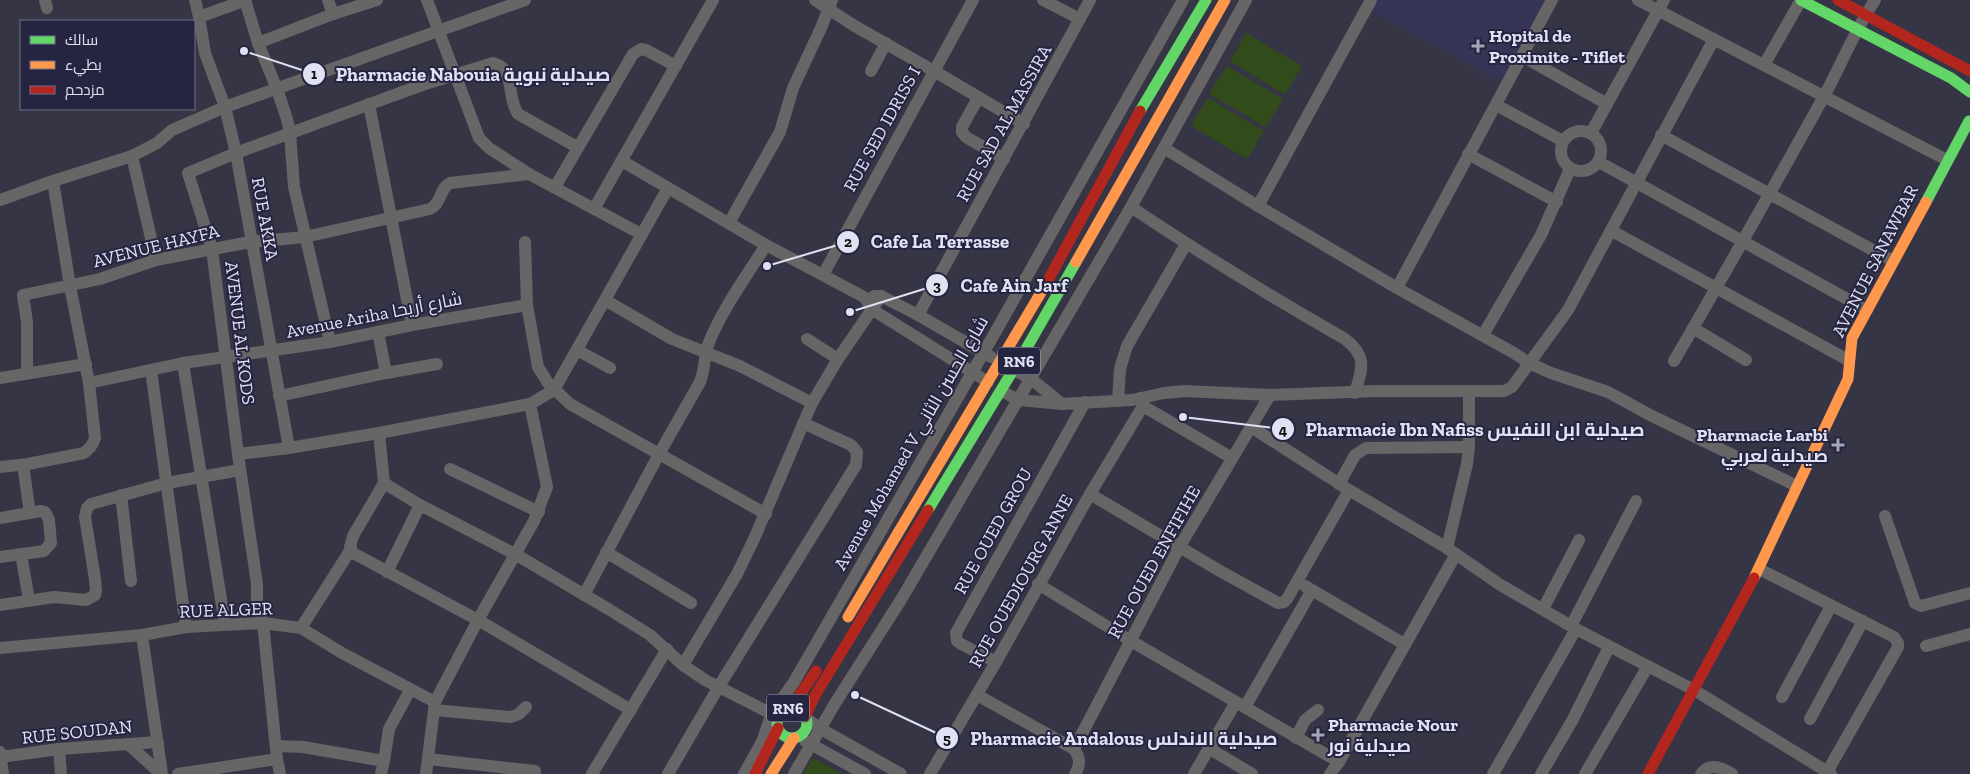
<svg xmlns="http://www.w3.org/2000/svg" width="1970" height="774" font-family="'Zilla Slab',Cairo,serif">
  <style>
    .built { fill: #363556 }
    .green { fill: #314b1a }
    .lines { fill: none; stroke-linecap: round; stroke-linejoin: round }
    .street { stroke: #686566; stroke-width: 12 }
    .fast { stroke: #63d668; stroke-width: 11 }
    .slow { stroke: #ff974d; stroke-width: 11 }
    .jam { stroke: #b3261e; stroke-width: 11 }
    .poi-dot { fill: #a5a5b7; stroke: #262541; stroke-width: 2 }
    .labels { text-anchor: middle; stroke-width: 4; stroke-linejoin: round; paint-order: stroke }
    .shield { fill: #262541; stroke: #a9a9be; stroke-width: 1 }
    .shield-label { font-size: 16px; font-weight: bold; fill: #e1e1f4 }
    .poi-label { font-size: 18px; font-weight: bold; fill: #e1e1f4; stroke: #262541; text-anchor: start }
    .street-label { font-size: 18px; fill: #e1e1f4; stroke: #262541 }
    .leader { fill: none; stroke: #e1e1f4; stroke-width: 2 }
    .callout-dot { fill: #e1e1f4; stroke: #262541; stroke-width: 2 }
    .mark-label { font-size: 15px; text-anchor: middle; font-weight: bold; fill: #111 }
    .callout-label { font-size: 19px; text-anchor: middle; font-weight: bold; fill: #e1e1f4; stroke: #262541; stroke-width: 4; stroke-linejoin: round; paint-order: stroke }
  </style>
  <rect width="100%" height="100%" fill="#363546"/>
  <polygon class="built" points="1376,0 1547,0 1501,82 1371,10"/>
  <g class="green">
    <polygon points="1246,33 1302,66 1285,95 1230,61"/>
    <polygon points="1227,66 1283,99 1266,127 1209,94"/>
    <polygon points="1208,98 1264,131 1247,159 1191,126"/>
    <polygon points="813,758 842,774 803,774"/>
  </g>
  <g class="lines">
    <g class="street">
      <polyline points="45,0 47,8"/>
      <polyline points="195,0 199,17 205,53 225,107 236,153 289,448"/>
      <polyline points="245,0 258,43 277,89 287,119 290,133 294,187 330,342"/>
      <polyline points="328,0 333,14"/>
      <polyline points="427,0 479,138 489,148 529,174 641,234"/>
      <polyline points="815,0 853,25 934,71 1024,124"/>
      <polyline points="1043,0 1080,19"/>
      <polyline points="1638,0 1947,160"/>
      <polyline points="199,17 246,0"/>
      <polyline points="258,43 333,14 377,0"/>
      <polyline points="1522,56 1607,104"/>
      <polyline points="1764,65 1801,0"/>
      <polyline points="871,71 886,43"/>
      <polyline points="978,98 962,127 962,132 966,137 1004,159"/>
      <polyline points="369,104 412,325"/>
      <polyline points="1496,105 1563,141"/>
      <circle cx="1581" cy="151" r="20"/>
      <polyline points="1591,133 1664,0"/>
      <polyline points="1661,135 1893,261"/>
      <polyline points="1164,148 1258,206 1397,288 1514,353 1529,363 1551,373 1608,392 1650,415 1797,486"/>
      <polyline points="1468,154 1557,202"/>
      <polyline points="132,156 156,260"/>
      <polyline points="622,161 766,245 864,297 873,310 988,382"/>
      <polyline points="1599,162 1867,310"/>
      <polyline points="53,181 70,286 89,383"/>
      <polyline points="555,187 633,54 641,49 646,50 676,66"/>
      <polyline points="0,200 53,181 132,156 157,143 172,130 225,107 525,0"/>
      <polyline points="1258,206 1371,0"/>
      <path d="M 1131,207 C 1201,254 1272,297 1345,339 C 1368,357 1362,368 1355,393"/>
      <polyline points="594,209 713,0"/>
      <polyline points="729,223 780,132 793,88 821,28 832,0"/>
      <polyline points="1612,231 1848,360"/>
      <polyline points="525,242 527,305 538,367 548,383 570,404 766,514"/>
      <polyline points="823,275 973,0"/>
      <polyline points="1397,288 1552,0"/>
      <polyline points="874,296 881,296 918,315 991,357"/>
      <polyline points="605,300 672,339 740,366 812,403"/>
      <polyline points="918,315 1090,0"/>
      <polyline points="1693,328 1746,360"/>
      <polyline points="378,332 386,373"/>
      <polyline points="1483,335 1541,235 1570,169"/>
      <polyline points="807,339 838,359"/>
      <polyline points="577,350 610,368"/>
      <path d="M 1674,361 C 1724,275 1773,188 1822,100 C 1840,67 1854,32 1875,0"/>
      <polyline points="183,363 225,624"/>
      <polyline points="151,370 186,627"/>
      <polyline points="1014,370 1031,379 1062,404"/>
      <path d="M 27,373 L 27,322 L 23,295 L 100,279 L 156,260 L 250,242 L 305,237 L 430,209 C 442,203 439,189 450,183 L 529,174"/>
      <polyline points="0,378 86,364"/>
      <polyline points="1001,391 1019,400 1062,404 1132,400 1164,393 1185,391 1270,395 1376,391 1504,391 1512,387 1568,310 1714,39"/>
      <polyline points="279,396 386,373 437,364"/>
      <polyline points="1140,398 1143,406 1232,458"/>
      <polyline points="1118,401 1120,369 1127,346 1186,244"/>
      <polyline points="1251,427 1349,490 1447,548 1499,584 1576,629 1694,690 1831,774"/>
      <polyline points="379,433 384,483 353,536 350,547 353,553 478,620 631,710"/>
      <polyline points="238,454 289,448 379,433 530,404"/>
      <polyline points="23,465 30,513"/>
      <path d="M 0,467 L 28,464 L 84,453 C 90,448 93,445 95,438 L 89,383 L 183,363 L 330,342 L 412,325 L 527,305"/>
      <polyline points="450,469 539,512"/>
      <polyline points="384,483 420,505 515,554 610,610 650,635 683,665 705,680 778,717"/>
      <polyline points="1339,484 1355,455 1366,448 1469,447"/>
      <polyline points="1090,494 1220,571 1278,603 1284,602 1287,599 1349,490"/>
      <polyline points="121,495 131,581"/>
      <polyline points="1885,516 1915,603 1921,606 1970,593"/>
      <polyline points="0,518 41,511 45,512 49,520 51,543 44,551 0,557"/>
      <polyline points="1447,548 1467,464 1469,447 1469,391"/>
      <polyline points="606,552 691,603"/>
      <polyline points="21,554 29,600"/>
      <polyline points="1759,569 1894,637 1898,643 1898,647 1826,774"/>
      <polyline points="387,572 420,505"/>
      <polyline points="1038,584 1131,641 1339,762"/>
      <polyline points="1305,586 1404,644"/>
      <path d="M 584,595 L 659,454 L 700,382 C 705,370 704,357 708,345 C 722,309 746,277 766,245"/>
      <polyline points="0,605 54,597 86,600 95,595 96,591 95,579 85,517 87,508 91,504 167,483 240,470"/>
      <polyline points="1543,609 1579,540"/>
      <polyline points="1571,626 1636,501"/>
      <polyline points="301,628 351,549"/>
      <polyline points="142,635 162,774"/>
      <polyline points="1926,646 1970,634"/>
      <polyline points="0,648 142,635 186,627 263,623 301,628 342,653 435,702"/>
      <polyline points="996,662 961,644 957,641 956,633 1085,402"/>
      <polyline points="683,665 737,574 754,539 812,403 838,359 881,296"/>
      <path d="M 977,695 L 1074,749 C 1080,758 1081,764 1075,774"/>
      <polyline points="1782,697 1831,606"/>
      <polyline points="1245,707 1312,590"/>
      <polyline points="434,710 511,717 519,714 526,707"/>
      <polyline points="806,718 821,729 901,774"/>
      <polyline points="1810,719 1863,621"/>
      <polyline points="1296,738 1305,720 1318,710"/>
      <polyline points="805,741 865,774"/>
      <polyline points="128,744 161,774"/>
      <polyline points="277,746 303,747 384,761 381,774"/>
      <polyline points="59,749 61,774"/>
      <polyline points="1074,749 1180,546 1270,395"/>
      <polyline points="1210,749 1252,774"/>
      <polyline points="0,752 3,774"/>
      <polyline points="0,757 59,749 158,742"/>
      <polyline points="428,759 535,771"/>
      <polyline points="384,761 389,729 410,690"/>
      <polyline points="178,774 277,759"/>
      <path d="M 280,774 L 277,759 L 263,623 L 257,605 L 257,584 L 238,454 L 212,249 L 188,173 L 236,153 L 422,85 L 493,63 C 516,68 506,97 518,114 L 577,147"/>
      <polyline points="426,774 435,702 478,620 534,521 547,487 530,404 554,390 668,188"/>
      <polyline points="592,774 667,649"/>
      <polyline points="668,774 718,688 856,465 857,452 851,445 803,423"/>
      <polyline points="744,774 762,742 772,713 794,682 996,331 1183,0"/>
      <polyline points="794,774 834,705 902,598 1131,207 1246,0"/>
      <polyline points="930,774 996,662 1090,494 1143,406"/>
      <polyline points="1194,774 1236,702"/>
      <polyline points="1330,774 1339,762 1456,554"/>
      <polyline points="1493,774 1576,629"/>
      <polyline points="1541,774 1572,721 1609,647"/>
      <polyline points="1585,774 1648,666"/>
      <path d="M 1701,774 C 1710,762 1722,768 1732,774"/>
    </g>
    <g class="fast">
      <polyline points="1801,0 1951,78 1970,92"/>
      <polyline points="1140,111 1206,0"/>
      <polyline points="1926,202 1969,121"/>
      <polyline points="928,510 1026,349 1076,262"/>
      <circle cx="792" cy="723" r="15"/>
    </g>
    <g class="slow">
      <polyline points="1076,262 1225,0"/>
      <polyline points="1754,578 1848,379 1852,338 1926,202"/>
      <polyline points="848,617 1046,284"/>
      <polyline points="771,774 794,738"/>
    </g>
    <g class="jam">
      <polyline points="1838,0 1970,71"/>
      <polyline points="1046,284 1140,111"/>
      <polyline points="791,708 816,671"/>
      <polyline points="805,717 816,694 928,510"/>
      <polyline points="755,774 778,728"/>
      <polyline points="1648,774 1754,578"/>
    </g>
  </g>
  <g class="poi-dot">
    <path d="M1475.5 38.5h5v5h5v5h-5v5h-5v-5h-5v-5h5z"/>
    <path d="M1835.5 437.5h5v5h5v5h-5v5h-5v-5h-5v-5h5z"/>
    <path d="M1315.5 727.5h5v5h5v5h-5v5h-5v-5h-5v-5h5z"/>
  </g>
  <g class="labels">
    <g class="shield">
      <rect x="998" y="347.5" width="42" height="27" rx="4"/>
      <rect x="767" y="694.5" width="42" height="27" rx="4"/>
    </g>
    <g class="shield-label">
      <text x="1019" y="367">RN6</text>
      <text x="788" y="714">RN6</text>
    </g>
    <g class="poi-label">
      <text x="1489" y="42">Hopital de<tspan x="1489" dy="21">Proximite - Tiflet</tspan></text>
      <text x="1828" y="441" text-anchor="end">Pharmacie Larbi<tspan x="1828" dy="21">صيدلية لعربي</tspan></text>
      <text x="1328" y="731">Pharmacie Nour<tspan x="1328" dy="21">صيدلية نور</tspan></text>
    </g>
    <g class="street-label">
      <text transform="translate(1004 123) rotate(-61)" y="6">RUE SAD AL MASSIRA</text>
      <text transform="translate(882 129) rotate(-61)" y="6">RUE SED IDRISS I</text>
      <text transform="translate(265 219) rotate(80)" y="6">RUE AKKA</text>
      <text transform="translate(156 246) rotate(-14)" y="6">AVENUE HAYFA</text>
      <text transform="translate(1875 261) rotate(-63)" y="6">AVENUE SANAWBAR</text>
      <text transform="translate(374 315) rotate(-11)" y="6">Avenue Ariha شارع أريحا</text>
      <text transform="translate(240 333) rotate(83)" y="6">AVENUE AL KODS</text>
      <text transform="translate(911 443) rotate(-60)" y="6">Avenue Mohamed V شارع الحسن الثاني</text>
      <text transform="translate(993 531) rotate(-61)" y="6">RUE OUED GROU</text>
      <text transform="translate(1154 562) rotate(-61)" y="6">RUE OUED ENFIFIHE</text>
      <text transform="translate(1021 581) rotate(-61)" y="6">RUE OUEDIOURG ANNE</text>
      <text transform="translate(226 610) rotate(-2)" y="6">RUE ALGER</text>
      <text transform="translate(77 732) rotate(-6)" y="6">RUE SOUDAN</text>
    </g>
  </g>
  <path class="leader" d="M244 51L314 74M767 266L848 242M850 312L937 285M1183 417L1283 429M855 695L947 738"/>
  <g class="callout-dot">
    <circle cx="244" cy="51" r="5"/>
    <circle cx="767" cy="266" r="5"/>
    <circle cx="850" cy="312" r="5"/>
    <circle cx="1183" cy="417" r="5"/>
    <circle cx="855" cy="695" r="5"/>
    <circle cx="314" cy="74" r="12"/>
    <circle cx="848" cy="242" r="12"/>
    <circle cx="937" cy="285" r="12"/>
    <circle cx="1283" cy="429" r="12"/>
    <circle cx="947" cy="738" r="12"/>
  </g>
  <g class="mark-label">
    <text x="314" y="79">1</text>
    <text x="848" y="247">2</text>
    <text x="937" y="291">3</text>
    <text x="1283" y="435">4</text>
    <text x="947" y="744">5</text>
  </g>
  <g class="callout-label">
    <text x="473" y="81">Pharmacie Nabouia صيدلية نبوية</text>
    <text x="940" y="248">Cafe La Terrasse</text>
    <text x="1014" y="292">Cafe Ain Jarf</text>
    <text x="1475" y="436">Pharmacie Ibn Nafiss صيدلية ابن النفيس</text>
    <text x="1124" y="745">Pharmacie Andalous صيدلية الاندلس</text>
  </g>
  <rect x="20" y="20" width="175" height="90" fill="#262541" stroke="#717089"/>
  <rect x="30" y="36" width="25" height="8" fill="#63d668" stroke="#717089"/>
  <text x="65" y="45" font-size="15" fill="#e1e1f4">سالك</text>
  <rect x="30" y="61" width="25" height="8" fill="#ff974d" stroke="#717089"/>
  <text x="65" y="70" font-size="15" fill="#e1e1f4">بطيء</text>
  <rect x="30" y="86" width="25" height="8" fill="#b3261e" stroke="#717089"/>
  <text x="65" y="95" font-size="15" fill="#e1e1f4">مزدحم</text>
</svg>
